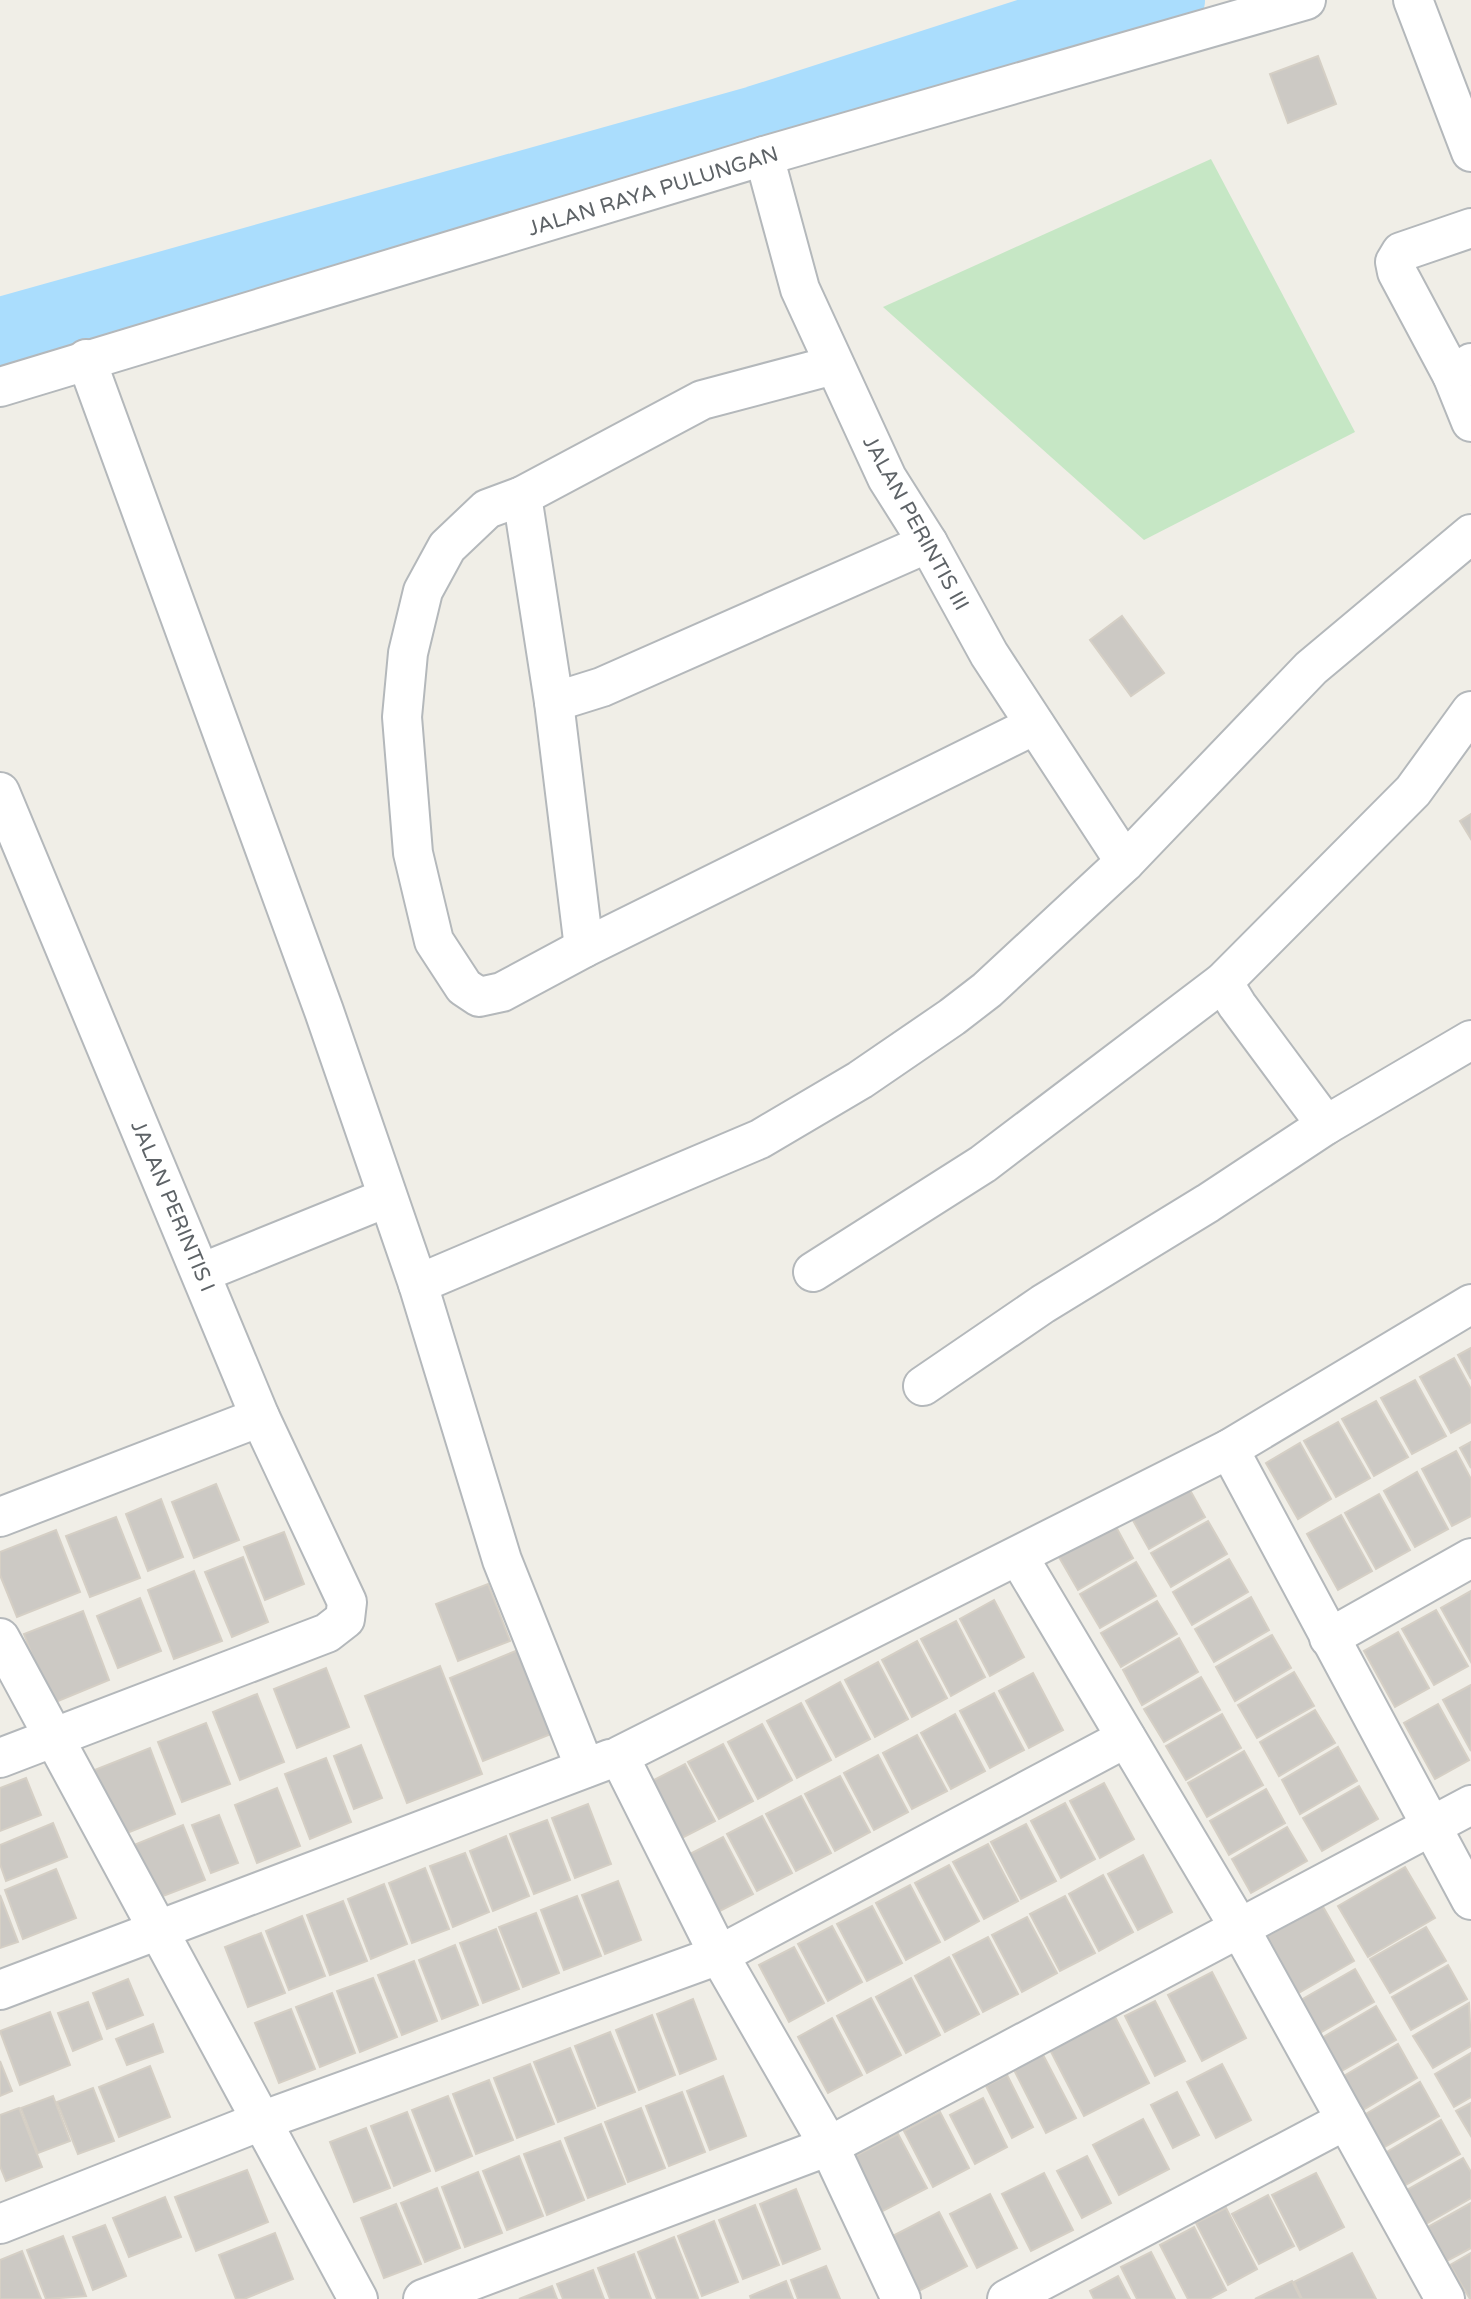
<svg xmlns="http://www.w3.org/2000/svg" width="1471" height="2299" font-family="'Varela Round',sans-serif">
  <style>
    .green { fill: #c6e7c5 }
    .lines { fill: none; stroke-linecap: round; stroke-linejoin: round }
    .river { stroke: #aaddfd; stroke-width: 88 }
    .building { fill: #ccc9c4; stroke: #d5cfc5; stroke-width: 2 }
    .minor-casing { stroke: #b4b8bb; stroke-width: 42 }
    .tertiary-casing { stroke: #b4b8bb; stroke-width: 42 }
    .minor { stroke: #fff; stroke-width: 38 }
    .tertiary { stroke: #fff; stroke-width: 38 }
    .labels { text-anchor: middle; stroke-width: 5; stroke-linejoin: round; paint-order: stroke }
    .street-label { font-size: 21px; fill: #5e6367; stroke: #fff }
  </style>
  <rect width="100%" height="100%" fill="#f0eee7"/>
  <polygon class="green" points="1211,159 1355,432 1144,540 883,307"/>
  <g class="lines">
    <polyline class="river" points="0,342 760,129 1161,0"/>
  </g>
  <g class="building">
    <polygon points="1318,56 1336,104 1288,123 1270,74"/>
    <polygon points="1122,616 1164,673 1131,696 1090,640"/>
    <polygon points="1471,814 1471,839 1460,821"/>
    <polygon points="1471,1348 1471,1379 1458,1355"/>
    <polygon points="1454,1358 1471,1389 1471,1422 1451,1433 1420,1377"/>
    <polygon points="1415,1380 1446,1436 1412,1454 1381,1398"/>
    <polygon points="1376,1401 1408,1457 1374,1476 1342,1419"/>
    <polygon points="1338,1422 1370,1478 1336,1497 1304,1441"/>
    <polygon points="1471,1442 1471,1468 1460,1448"/>
    <polygon points="1300,1443 1331,1499 1298,1519 1266,1463"/>
    <polygon points="1456,1451 1471,1479 1471,1516 1452,1526 1422,1469"/>
    <polygon points="1417,1472 1448,1529 1415,1547 1384,1491"/>
    <polygon points="1186,1483 1205,1517 1149,1549 1130,1515"/>
    <polygon points="216,1484 239,1540 194,1558 172,1502"/>
    <polygon points="1379,1494 1410,1550 1376,1569 1345,1513"/>
    <polygon points="161,1499 183,1557 148,1571 126,1514"/>
    <polygon points="1341,1515 1372,1571 1338,1590 1307,1534"/>
    <polygon points="116,1517 140,1578 90,1597 66,1536"/>
    <polygon points="1208,1521 1227,1554 1171,1587 1151,1553"/>
    <polygon points="1115,1525 1133,1558 1078,1590 1059,1557"/>
    <polygon points="56,1530 80,1592 17,1617 0,1575 0,1552"/>
    <polygon points="284,1532 304,1584 265,1600 244,1547"/>
    <polygon points="243,1557 268,1622 232,1637 205,1572"/>
    <polygon points="1229,1559 1248,1592 1192,1625 1173,1592"/>
    <polygon points="1136,1562 1156,1596 1100,1628 1080,1594"/>
    <polygon points="194,1571 222,1641 174,1659 148,1590"/>
    <polygon points="488,1584 510,1641 458,1661 436,1604"/>
    <polygon points="1471,1591 1471,1662 1441,1608"/>
    <polygon points="1251,1597 1269,1630 1214,1662 1195,1629"/>
    <polygon points="140,1598 161,1651 118,1668 97,1616"/>
    <polygon points="994,1600 1024,1657 990,1676 960,1619"/>
    <polygon points="1157,1601 1177,1634 1121,1667 1101,1633"/>
    <polygon points="1436,1610 1468,1666 1434,1685 1402,1629"/>
    <polygon points="83,1611 109,1680 51,1704 24,1634"/>
    <polygon points="956,1621 985,1677 951,1696 921,1639"/>
    <polygon points="1398,1632 1429,1688 1395,1707 1364,1651"/>
    <polygon points="1272,1635 1291,1668 1235,1701 1216,1667"/>
    <polygon points="1179,1638 1198,1672 1142,1705 1123,1670"/>
    <polygon points="917,1641 947,1698 912,1717 882,1660"/>
    <polygon points="518,1650 551,1734 483,1761 450,1678"/>
    <polygon points="878,1662 908,1719 875,1737 845,1680"/>
    <polygon points="440,1666 482,1774 407,1803 365,1696"/>
    <polygon points="326,1668 349,1727 297,1748 274,1689"/>
    <polygon points="1294,1672 1314,1706 1257,1738 1238,1705"/>
    <polygon points="1033,1673 1063,1730 1029,1748 999,1691"/>
    <polygon points="1201,1677 1220,1710 1164,1742 1144,1709"/>
    <polygon points="840,1682 870,1739 836,1757 806,1701"/>
    <polygon points="1471,1685 1471,1751 1443,1700"/>
    <polygon points="994,1693 1024,1750 990,1768 960,1711"/>
    <polygon points="257,1694 284,1762 240,1780 213,1712"/>
    <polygon points="801,1703 831,1760 797,1778 767,1721"/>
    <polygon points="1438,1704 1469,1760 1435,1779 1404,1723"/>
    <polygon points="1315,1710 1335,1743 1279,1776 1260,1742"/>
    <polygon points="955,1714 985,1771 951,1789 921,1733"/>
    <polygon points="1222,1714 1241,1748 1186,1780 1166,1746"/>
    <polygon points="206,1723 230,1784 182,1802 158,1742"/>
    <polygon points="762,1724 792,1780 758,1799 728,1742"/>
    <polygon points="917,1735 947,1791 912,1809 883,1753"/>
    <polygon points="723,1744 753,1801 719,1819 688,1762"/>
    <polygon points="361,1745 382,1798 354,1809 334,1756"/>
    <polygon points="1338,1747 1357,1781 1300,1814 1282,1780"/>
    <polygon points="150,1748 175,1814 117,1837 92,1771"/>
    <polygon points="1244,1751 1263,1785 1207,1817 1188,1783"/>
    <polygon points="878,1755 908,1812 874,1830 844,1773"/>
    <polygon points="326,1758 351,1822 310,1839 285,1774"/>
    <polygon points="685,1764 715,1821 680,1839 650,1782"/>
    <polygon points="840,1776 870,1832 835,1851 805,1794"/>
    <polygon points="26,1778 41,1815 0,1831 0,1788"/>
    <polygon points="1104,1783 1134,1839 1100,1858 1070,1801"/>
    <polygon points="1359,1786 1378,1819 1322,1851 1303,1818"/>
    <polygon points="277,1788 300,1846 257,1863 235,1805"/>
    <polygon points="1266,1789 1285,1823 1229,1855 1210,1821"/>
    <polygon points="801,1796 831,1853 796,1871 766,1814"/>
    <polygon points="1065,1803 1095,1859 1061,1878 1031,1821"/>
    <polygon points="588,1804 611,1864 575,1878 552,1818"/>
    <polygon points="219,1815 238,1863 211,1873 192,1825"/>
    <polygon points="762,1816 792,1873 757,1891 727,1834"/>
    <polygon points="547,1820 570,1880 534,1894 510,1834"/>
    <polygon points="53,1823 67,1857 6,1881 0,1864 0,1845"/>
    <polygon points="1026,1824 1056,1881 1021,1899 991,1842"/>
    <polygon points="183,1825 205,1880 150,1901 129,1847"/>
    <polygon points="1287,1827 1307,1861 1251,1893 1232,1859"/>
    <polygon points="506,1836 529,1896 493,1911 470,1851"/>
    <polygon points="723,1837 753,1894 718,1912 688,1855"/>
    <polygon points="988,1844 1018,1901 984,1919 953,1862"/>
    <polygon points="465,1853 489,1912 453,1927 430,1866"/>
    <polygon points="1143,1855 1172,1912 1138,1930 1108,1874"/>
    <polygon points="949,1865 979,1921 945,1940 915,1883"/>
    <polygon points="1405,1867 1435,1918 1368,1957 1338,1906"/>
    <polygon points="425,1868 449,1929 412,1943 389,1883"/>
    <polygon points="56,1869 76,1918 23,1939 5,1890"/>
    <polygon points="1103,1875 1133,1932 1099,1951 1069,1894"/>
    <polygon points="618,1881 641,1940 605,1954 582,1895"/>
    <polygon points="384,1884 407,1944 371,1959 348,1899"/>
    <polygon points="910,1885 940,1942 906,1960 876,1903"/>
    <polygon points="0,1895 18,1942 0,1948"/>
    <polygon points="577,1896 601,1956 564,1970 541,1910"/>
    <polygon points="1065,1896 1095,1953 1060,1971 1030,1914"/>
    <polygon points="343,1901 367,1961 330,1975 307,1915"/>
    <polygon points="1322,1905 1354,1961 1297,1994 1264,1938"/>
    <polygon points="872,1906 902,1963 867,1981 837,1924"/>
    <polygon points="536,1913 559,1973 523,1987 499,1927"/>
    <polygon points="302,1916 325,1976 289,1990 266,1931"/>
    <polygon points="1027,1917 1057,1973 1022,1992 992,1935"/>
    <polygon points="832,1926 862,1982 828,2001 798,1944"/>
    <polygon points="1426,1927 1446,1961 1390,1993 1370,1959"/>
    <polygon points="496,1929 519,1989 483,2003 460,1943"/>
    <polygon points="261,1933 285,1993 248,2007 225,1947"/>
    <polygon points="988,1937 1018,1994 983,2012 953,1955"/>
    <polygon points="455,1945 478,2005 442,2019 419,1960"/>
    <polygon points="794,1947 824,2003 789,2022 759,1965"/>
    <polygon points="949,1957 979,2014 945,2032 915,1976"/>
    <polygon points="414,1961 437,2021 402,2035 378,1975"/>
    <polygon points="1448,1965 1467,1999 1411,2030 1392,1997"/>
    <polygon points="1355,1969 1374,2002 1318,2034 1299,2001"/>
    <polygon points="1212,1972 1246,2038 1202,2061 1168,1995"/>
    <polygon points="373,1978 397,2037 360,2052 337,1991"/>
    <polygon points="911,1978 940,2035 906,2053 876,1997"/>
    <polygon points="128,1979 143,2015 107,2029 93,1993"/>
    <polygon points="332,1993 355,2053 320,2067 296,2007"/>
    <polygon points="871,1998 901,2055 867,2073 837,2016"/>
    <polygon points="693,1999 716,2059 680,2074 657,2014"/>
    <polygon points="1155,2001 1185,2061 1155,2076 1125,2016"/>
    <polygon points="88,2002 102,2039 73,2051 58,2013"/>
    <polygon points="1469,2003 1471,2046 1433,2068 1413,2036"/>
    <polygon points="1376,2006 1396,2040 1340,2072 1320,2039"/>
    <polygon points="291,2009 315,2069 279,2083 255,2023"/>
    <polygon points="1112,2011 1149,2083 1084,2116 1047,2044"/>
    <polygon points="50,2012 70,2065 20,2085 0,2031"/>
    <polygon points="652,2015 675,2075 639,2090 616,2030"/>
    <polygon points="832,2018 862,2075 828,2093 798,2037"/>
    <polygon points="153,2024 163,2052 127,2065 116,2039"/>
    <polygon points="610,2032 635,2092 598,2106 575,2046"/>
    <polygon points="1398,2044 1417,2078 1361,2111 1342,2077"/>
    <polygon points="570,2048 595,2108 558,2122 534,2062"/>
    <polygon points="1040,2049 1076,2118 1046,2133 1011,2064"/>
    <polygon points="1471,2053 1471,2097 1454,2107 1435,2074"/>
    <polygon points="0,2061 12,2091 0,2096"/>
    <polygon points="530,2064 554,2124 517,2138 494,2078"/>
    <polygon points="1222,2064 1251,2120 1216,2138 1187,2082"/>
    <polygon points="150,2066 170,2117 119,2137 99,2087"/>
    <polygon points="1007,2075 1033,2127 1012,2138 986,2086"/>
    <polygon points="723,2076 746,2136 710,2150 687,2091"/>
    <polygon points="489,2080 513,2140 476,2154 453,2094"/>
    <polygon points="1420,2082 1439,2116 1383,2148 1364,2115"/>
    <polygon points="93,2088 114,2141 78,2154 57,2102"/>
    <polygon points="682,2092 705,2152 669,2166 646,2106"/>
    <polygon points="1177,2092 1199,2135 1173,2148 1151,2105"/>
    <polygon points="53,2096 70,2141 38,2153 21,2108"/>
    <polygon points="448,2096 472,2156 436,2171 412,2110"/>
    <polygon points="983,2098 1007,2147 975,2164 950,2115"/>
    <polygon points="1471,2103 1471,2136 1456,2111"/>
    <polygon points="19,2108 42,2167 6,2181 0,2166 0,2115"/>
    <polygon points="641,2108 665,2168 628,2182 605,2122"/>
    <polygon points="407,2112 430,2171 394,2186 371,2126"/>
    <polygon points="940,2112 969,2168 933,2187 904,2131"/>
    <polygon points="1143,2119 1169,2169 1119,2195 1093,2145"/>
    <polygon points="1441,2120 1460,2154 1404,2186 1385,2153"/>
    <polygon points="601,2124 625,2184 588,2198 565,2138"/>
    <polygon points="366,2128 390,2188 354,2202 330,2142"/>
    <polygon points="898,2134 927,2188 879,2213 851,2158"/>
    <polygon points="560,2141 584,2200 547,2215 524,2154"/>
    <polygon points="519,2156 543,2216 507,2230 483,2171"/>
    <polygon points="1087,2156 1111,2203 1082,2218 1057,2171"/>
    <polygon points="1463,2158 1471,2172 1471,2198 1426,2224 1407,2190"/>
    <polygon points="247,2170 268,2222 196,2251 175,2197"/>
    <polygon points="478,2172 502,2233 465,2247 442,2187"/>
    <polygon points="1044,2173 1073,2230 1031,2251 1002,2194"/>
    <polygon points="1316,2173 1344,2227 1300,2250 1272,2195"/>
    <polygon points="437,2188 460,2248 425,2262 401,2203"/>
    <polygon points="796,2189 820,2249 783,2264 760,2204"/>
    <polygon points="990,2194 1017,2248 977,2268 950,2214"/>
    <polygon points="1268,2195 1294,2246 1259,2264 1232,2214"/>
    <polygon points="165,2197 181,2237 129,2257 113,2218"/>
    <polygon points="1471,2203 1471,2248 1447,2261 1428,2227"/>
    <polygon points="396,2204 421,2264 384,2278 361,2218"/>
    <polygon points="755,2205 779,2265 743,2279 719,2220"/>
    <polygon points="1226,2208 1257,2269 1228,2285 1196,2223"/>
    <polygon points="939,2212 967,2266 911,2295 883,2241"/>
    <polygon points="714,2221 738,2282 702,2296 678,2236"/>
    <polygon points="105,2225 126,2276 93,2290 73,2237"/>
    <polygon points="1194,2227 1226,2290 1209,2299 1188,2299 1160,2245"/>
    <polygon points="275,2233 293,2279 244,2299 236,2299 219,2255"/>
    <polygon points="63,2236 86,2296 46,2299 27,2250"/>
    <polygon points="674,2237 698,2298 695,2299 657,2299 638,2252"/>
    <polygon points="22,2251 41,2299 0,2299 0,2260"/>
    <polygon points="1151,2252 1175,2299 1137,2299 1121,2267"/>
    <polygon points="1352,2253 1376,2299 1302,2299 1294,2282"/>
    <polygon points="1471,2253 1471,2298 1470,2299 1450,2265"/>
    <polygon points="634,2254 651,2299 610,2299 598,2268"/>
    <polygon points="826,2266 840,2299 798,2299 791,2280"/>
    <polygon points="593,2270 604,2299 563,2299 557,2284"/>
    <polygon points="1118,2276 1130,2299 1094,2299 1090,2291"/>
    <polygon points="786,2281 793,2299 751,2299 750,2296"/>
    <polygon points="1292,2281 1301,2299 1255,2299"/>
    <polygon points="552,2286 557,2299 519,2299"/>
  </g>
  <g class="lines">
    <g class="minor-casing">
      <g id="minor">
        <polyline points="1413,0 1471,152"/>
        <polyline points="764,156 800,289 887,478 928,543 989,654 1125,862"/>
        <polyline points="86,359 324,1011 418,1284 502,1560 585,1768"/>
        <polyline points="1471,363 1452,375 1471,422"/>
        <polyline points="834,365 702,400 522,496 487,509 447,547 423,591 408,653 402,717 413,853 434,941 464,987 479,997 502,992 584,948 1035,725"/>
        <polyline points="1452,375 1397,272 1395,262 1401,252 1471,228"/>
        <polyline points="522,496 554,702 602,687 928,543"/>
        <polyline points="554,702 584,948"/>
        <polyline points="0,792 260,1417 347,1602 345,1619 327,1633 0,1758"/>
        <polyline points="1223,982 1237,1005 1326,1125"/>
        <polyline points="813,1272 983,1164 1223,982 1413,791 1471,711"/>
        <polyline points="201,1273 386,1198"/>
        <polyline points="418,1284 760,1139 860,1080 952,1017 987,990 1125,862 1311,668 1471,534"/>
        <polyline points="923,1386 1043,1304 1208,1203 1326,1125 1471,1040"/>
        <polyline points="1229,1449 1471,1900"/>
        <polyline points="0,1517 260,1417"/>
        <polyline points="1018,1556 1239,1927 1445,2299"/>
        <polyline points="0,1638 358,2299"/>
        <polyline points="1329,1638 1471,1558"/>
        <polyline points="0,1990 610,1759"/>
        <polyline points="0,2224 261,2121 719,1955 1126,1738"/>
        <polyline points="423,2299 829,2146 1471,1805"/>
        <polyline points="901,2299 829,2146 719,1955 619,1756 1229,1449 1471,1304"/>
        <polyline points="1007,2299 1346,2120"/>
      </g>
    </g>
    <g class="tertiary-casing">
      <polyline id="tertiary" points="0,387 764,156 1306,0"/>
    </g>
    <use href="#minor" class="minor"/>
    <use href="#tertiary" class="tertiary"/>
  </g>
  <g class="labels">
    <g class="street-label">
      <text transform="translate(653 191) rotate(-17)" y="7">JALAN RAYA PULUNGAN</text>
      <text transform="translate(916 523) rotate(61)" y="7">JALAN PERINTIS III</text>
      <text transform="translate(173 1206) rotate(67)" y="7">JALAN PERINTIS I</text>
    </g>
  </g>
</svg>
